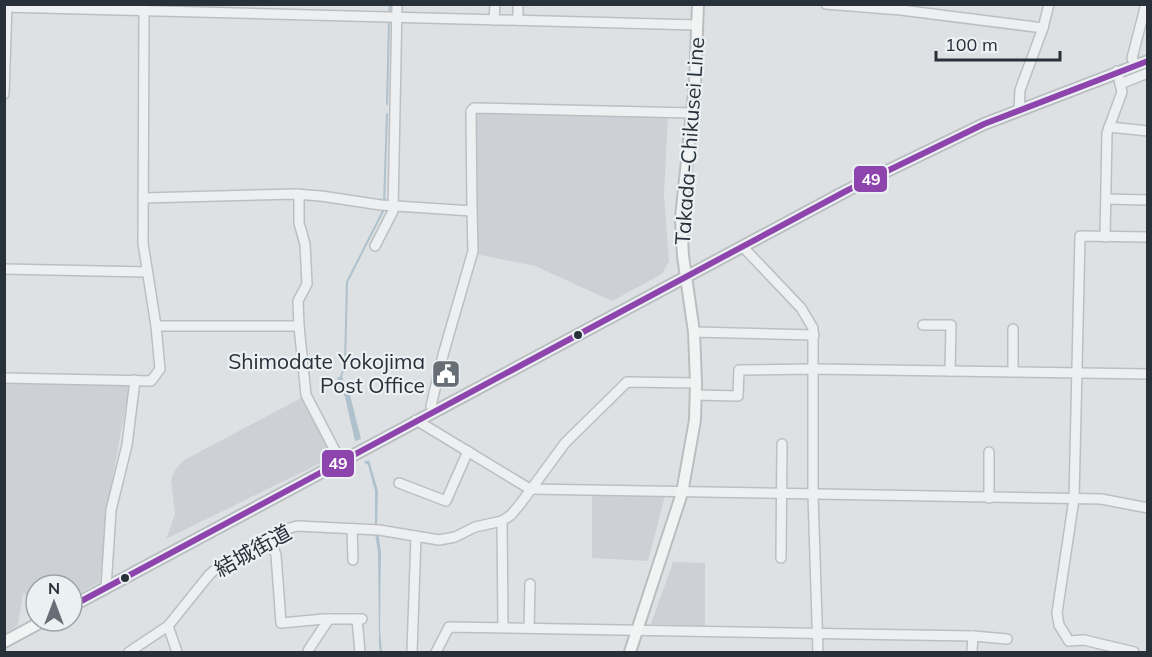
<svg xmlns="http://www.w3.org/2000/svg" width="1152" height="657" font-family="Mulish,'Noto Sans JP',sans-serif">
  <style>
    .built { fill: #cdd1d6 }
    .water { fill: #aec1cc }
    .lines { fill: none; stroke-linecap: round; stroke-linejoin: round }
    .stream { stroke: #aec1cc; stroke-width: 2 }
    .minor-casing { stroke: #bcbfc1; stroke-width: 12 }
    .major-casing { stroke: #bbbec0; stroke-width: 14 }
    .minor { stroke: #eeeff0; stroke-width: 9 }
    .major { stroke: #f2f4f4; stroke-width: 10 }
    .bus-1-casing { stroke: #ebf0f3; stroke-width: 10 }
    .bus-1 { stroke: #8e44ad; stroke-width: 6 }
    .bus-dot { fill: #28303a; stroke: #ebf0f3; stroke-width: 2 }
    .labels { text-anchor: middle; stroke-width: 4.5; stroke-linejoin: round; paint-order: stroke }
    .street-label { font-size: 21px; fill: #28303a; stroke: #ebf0f3 }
    .poi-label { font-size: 21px; fill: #28303a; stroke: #ebf0f3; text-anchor: end }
    .line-badge { stroke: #ebf0f3; stroke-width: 2 }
    .badge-label { font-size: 16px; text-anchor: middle; font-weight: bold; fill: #fff }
  </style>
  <rect width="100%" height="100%" fill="#dee1e3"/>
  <g class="built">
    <polygon points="473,112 668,117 664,194 669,261 662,274 612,301 535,266 475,254"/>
    <polygon points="5,381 130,383 107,509 100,582 72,597 72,585 36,585 36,597 23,594 18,625 5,633"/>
    <polygon points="303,397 333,457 166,539 175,514 171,480 175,470 184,460"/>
    <polygon points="592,496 665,496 648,561 592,558"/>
    <polygon points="673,562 705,563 705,626 651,624"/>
  </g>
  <g class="water">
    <polygon points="337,377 343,378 343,383 350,395 361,439 355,441 345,397 339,386"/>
    <polygon points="369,460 378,491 377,525 381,552 380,629 382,652 380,652 379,646 378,552 375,533 375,491 368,465 364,462"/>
  </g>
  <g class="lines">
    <g class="stream">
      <polyline points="389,14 390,4"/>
      <polyline points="387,104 389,21"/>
      <polyline points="384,204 387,114"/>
      <polyline points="340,380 345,364 347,282 384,209"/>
    </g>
    <g class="minor-casing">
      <g id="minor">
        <polyline points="826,4 901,10 1043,28"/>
        <polyline points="4,7 697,25"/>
        <polyline points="494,20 495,4"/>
        <polyline points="518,20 518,4"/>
        <polyline points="1135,65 1132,58 1146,4"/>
        <polyline points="1120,84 1148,73"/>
        <polyline points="4,94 7,4"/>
        <polyline points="1019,109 1020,90 1043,28 1049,4"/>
        <polyline points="1109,127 1148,131"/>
        <polyline points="143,198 295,194 321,196 381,205 472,211 473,251 443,355 431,406 434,411"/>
        <polyline points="1106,199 1148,200"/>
        <polyline points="472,211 471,111 474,108 692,113"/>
        <polyline points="1105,237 1107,133 1122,92 1117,71"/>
        <polyline points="375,246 393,211 397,4"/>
        <polyline points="743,247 801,308 813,328 813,495 818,652"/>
        <polyline points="4,269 147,272"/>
        <polyline points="923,325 951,325 950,371"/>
        <polyline points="156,326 299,326 306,395 341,462"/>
        <polyline points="299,326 298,301 307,284 305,244 299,223 299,194"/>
        <polyline points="694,332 814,335"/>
        <polyline points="1013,372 1013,329"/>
        <polyline points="4,378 151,381 160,369 156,326 143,243 144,10"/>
        <polyline points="696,395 738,396 739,370 814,369 1148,374"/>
        <polyline points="416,420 530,489 1101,499 1148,508"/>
        <polyline points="399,483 446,501 468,451"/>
        <polyline points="989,498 989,452"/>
        <polyline points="502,521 503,627"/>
        <polyline points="352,529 353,560"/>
        <polyline points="271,541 276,555 281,623 324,619 362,619"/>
        <polyline points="781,558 782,444"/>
        <polyline points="106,588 111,510 127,445 135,380"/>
        <polyline points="357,619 360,652"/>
        <polyline points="168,626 177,652"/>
        <polyline points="529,628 530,584"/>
        <polyline points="1069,641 1059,625 1057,613 1074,499 1080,236 1148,237"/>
        <polyline points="1069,641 1084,640 1134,652"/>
        <polyline points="129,652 168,626 209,575 219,566 233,559 255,551 283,530 297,526 379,530 439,540 455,537 475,527 502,521 511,515 521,503 565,443 627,382 696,383"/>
        <polyline points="308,652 309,649 329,619"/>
        <polyline points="412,652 416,536"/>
        <polyline points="436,652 449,627 973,636 1007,639"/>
        <polyline points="972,652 973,636"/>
      </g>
    </g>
    <g class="major-casing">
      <g id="major">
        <polyline points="72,606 848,190 984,124 1148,61"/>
        <polyline points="4,642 43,621"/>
        <polyline points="630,652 682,493 695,420 696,383 694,332 683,256 681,218 695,84 698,4"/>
      </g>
    </g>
    <use href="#minor" class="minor"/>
    <use href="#major" class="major"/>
    <g class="bus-1-casing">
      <polyline id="bus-1" points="72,606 848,190 984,124 1148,61"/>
    </g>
    <use href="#bus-1" class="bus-1"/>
  </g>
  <defs>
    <g id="civic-square" transform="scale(1.5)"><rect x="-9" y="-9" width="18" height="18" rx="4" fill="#686e75" stroke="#ebf0f3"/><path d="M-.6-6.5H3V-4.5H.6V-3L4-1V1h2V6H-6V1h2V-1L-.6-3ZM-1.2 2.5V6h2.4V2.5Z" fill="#fff"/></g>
  </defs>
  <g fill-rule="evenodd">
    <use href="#civic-square" x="446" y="374"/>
  </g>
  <g class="bus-dot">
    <circle cx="578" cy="335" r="5"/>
    <circle cx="125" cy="578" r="5"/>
  </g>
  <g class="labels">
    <g class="street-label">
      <text transform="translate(690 141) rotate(-86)" y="7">Takada-Chikusei Line</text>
      <text transform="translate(253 551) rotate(-29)" y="7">結城街道</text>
    </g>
    <g class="poi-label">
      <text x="425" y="369">Shimodate Yokojima<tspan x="425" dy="24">Post Office</tspan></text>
    </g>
  </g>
  <g class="line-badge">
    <rect x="853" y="165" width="35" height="28" rx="6" fill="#8e44ad"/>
    <rect x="321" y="449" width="34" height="29" rx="6" fill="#8e44ad"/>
  </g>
  <g class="badge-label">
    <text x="871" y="185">49</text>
    <text x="338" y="469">49</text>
  </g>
  <rect width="1152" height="657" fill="none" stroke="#28303a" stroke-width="12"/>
  <g transform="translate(54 603)"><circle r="28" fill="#ebf0f3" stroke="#9da3a9" stroke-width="1.5"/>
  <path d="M0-4.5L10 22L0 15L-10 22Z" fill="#686e75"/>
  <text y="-9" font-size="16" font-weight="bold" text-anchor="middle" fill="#28303a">N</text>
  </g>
  <path d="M936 51v9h124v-9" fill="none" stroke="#28303a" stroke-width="3"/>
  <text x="945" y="51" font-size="18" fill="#28303a" stroke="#ebf0f3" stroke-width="4.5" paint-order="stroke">100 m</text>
</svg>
